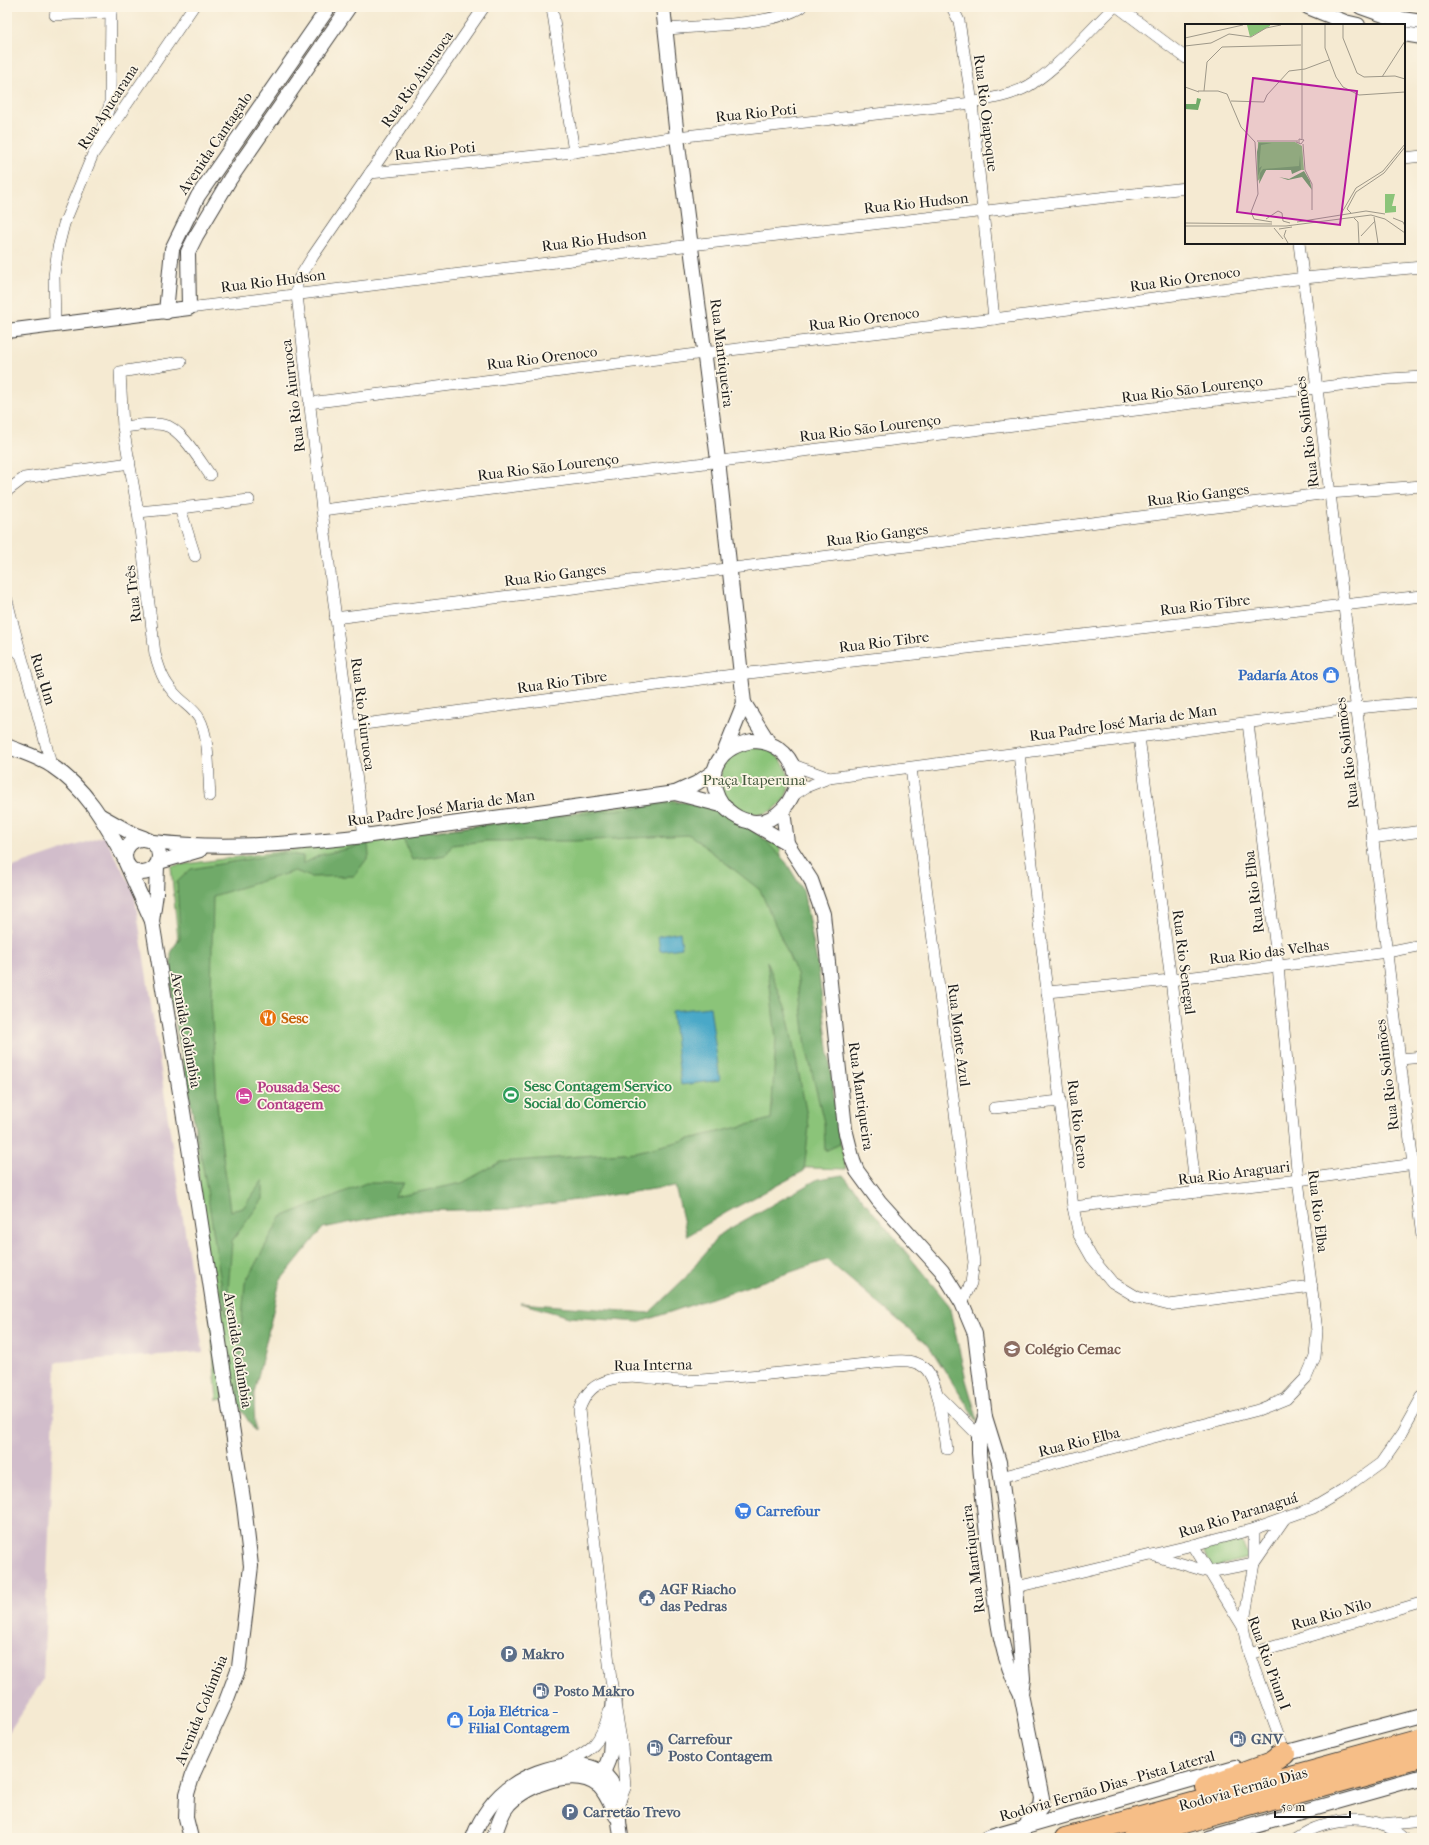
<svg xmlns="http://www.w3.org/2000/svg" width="1429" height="1845" font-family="'IM FELL French Canon',serif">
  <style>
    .industrial { fill: #d1bdcb }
    .green { fill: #8bc479; stroke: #54704a }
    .forest { fill: #70aa69; stroke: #466342 }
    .water { fill: #49a8c8; stroke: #326272 }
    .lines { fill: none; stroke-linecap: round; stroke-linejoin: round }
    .minor-casing { stroke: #3d3b37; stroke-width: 12 }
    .tertiary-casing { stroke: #3d3b37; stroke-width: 16 }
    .motorway-casing { stroke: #3d3b37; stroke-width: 22 }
    .minor { stroke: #fff; stroke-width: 11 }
    .tertiary { stroke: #fff; stroke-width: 14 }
    .motorway { stroke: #f6be87; stroke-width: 20 }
    .labels { text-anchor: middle; stroke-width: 3.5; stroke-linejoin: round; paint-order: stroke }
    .street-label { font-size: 15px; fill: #1c1c1c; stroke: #fcf5e5 }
    .shop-label { font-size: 15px; font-weight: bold; fill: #366cbe; stroke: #fcf5e5; text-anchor: start }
    .park-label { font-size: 15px; fill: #43573d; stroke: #fcf5e5 }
    .food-label { font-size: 15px; font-weight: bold; fill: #c56008; stroke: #fcf5e5; text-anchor: start }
    .leisure-label { font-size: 15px; font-weight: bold; fill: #27864d; stroke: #fcf5e5; text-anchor: start }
    .hotel-label { font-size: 15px; font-weight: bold; fill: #b23c85; stroke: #fcf5e5; text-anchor: start }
    .education-label { font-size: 15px; font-weight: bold; fill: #785e54; stroke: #fcf5e5; text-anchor: start }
    .service-label { font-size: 15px; font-weight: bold; fill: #4e5e75; stroke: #fcf5e5; text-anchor: start }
    .inset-road { fill: none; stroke: #9e9889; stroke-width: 1 }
    .view { fill: #b5179e; fill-opacity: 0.15; stroke: #b5179e; stroke-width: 2 }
    .inset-edge { fill: none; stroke: #1c1c1c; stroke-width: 2 }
  </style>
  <rect width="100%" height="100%" fill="#fcf5e5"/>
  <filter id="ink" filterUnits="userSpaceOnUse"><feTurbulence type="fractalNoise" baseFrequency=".025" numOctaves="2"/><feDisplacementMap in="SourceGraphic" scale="8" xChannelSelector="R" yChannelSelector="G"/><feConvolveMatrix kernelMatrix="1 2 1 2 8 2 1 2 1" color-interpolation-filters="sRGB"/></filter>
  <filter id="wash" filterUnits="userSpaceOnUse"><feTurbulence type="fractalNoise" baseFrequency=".012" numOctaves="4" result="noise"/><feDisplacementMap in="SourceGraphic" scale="16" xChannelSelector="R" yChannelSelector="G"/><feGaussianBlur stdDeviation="0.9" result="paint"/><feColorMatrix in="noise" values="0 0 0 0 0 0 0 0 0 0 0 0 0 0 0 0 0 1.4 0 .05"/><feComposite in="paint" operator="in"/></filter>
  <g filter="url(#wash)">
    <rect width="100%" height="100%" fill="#f5ead2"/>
    <polygon class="industrial" points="104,836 134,891 203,1352 56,1362 43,1680 7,1735 7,869"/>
    <g class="green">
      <path d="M 746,746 C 753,747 761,747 768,748 C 771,749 774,754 777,756 C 791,769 794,791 779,805 C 761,822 735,815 722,795 C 720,791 721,784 721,780 C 721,772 721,766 726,760 C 730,754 740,750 746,746 Z"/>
      <polygon points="672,799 779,845 846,1169 678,1164 338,1212 258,1289 245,1395 217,1400 186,1025 171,866"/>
      <polygon points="1240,1537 1249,1558 1211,1568 1203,1547"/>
    </g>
    <g class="forest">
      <polygon points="682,802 720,809 761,836 786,862 803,890 818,967 840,1144 825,1151 824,1123 806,1047 797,974 760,890 690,835 575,841 485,841 452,845 446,855 412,860 402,835"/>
      <polygon points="368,844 369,856 354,876 311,877 295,871 213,896 211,1001 218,1116 230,1211 243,1208 263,1180 263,1199 232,1241 226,1316 206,1184 171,999 171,951 180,938 177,882 191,869 284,853 303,856 303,864 320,855"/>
      <polygon points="767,961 787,1013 809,1126 804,1171 729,1211 687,1236 675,1186 513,1209 407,1211 323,1228 280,1281 254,1394 255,1431 238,1405 238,1364 245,1283 281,1217 366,1183 404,1183 394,1197 462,1183 500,1162 636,1152 771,1119 776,1039"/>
      <polygon points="843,1175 949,1305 966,1380 979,1424 929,1346 827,1260 640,1322 569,1317 520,1303 649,1313 686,1277 720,1234 818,1179"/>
    </g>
    <g class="water">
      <polygon points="680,932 682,948 660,951 658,936"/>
      <polygon points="710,1007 720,1080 681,1085 672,1011"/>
    </g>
  </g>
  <g filter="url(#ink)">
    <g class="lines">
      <g class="minor-casing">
        <g id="minor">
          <polyline points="552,7 574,152"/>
          <polyline points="952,7 959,21 972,103 994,319"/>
          <polyline points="1118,7 1186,58"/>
          <polyline points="55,15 111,12"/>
          <path d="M 665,29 C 699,26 775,25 801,7"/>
          <polyline points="98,141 110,104 111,7"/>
          <polyline points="1404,158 1422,156"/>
          <path d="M 370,173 L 574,152 L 677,137 L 972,103 C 991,98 1016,95 1033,83 C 1063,63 1088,32 1114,7"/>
          <polyline points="1299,243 1422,1237"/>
          <polyline points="189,308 691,245 1186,188"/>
          <polyline points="55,326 54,276 58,248 64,224 93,154 193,7"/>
          <path d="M 181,362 L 120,372 L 123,427 L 138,512 L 155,654 C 160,671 163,681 175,694 C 183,703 193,708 199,718 C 210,737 208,774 210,796"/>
          <polyline points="309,403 704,353 994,319 1304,278 1422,267"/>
          <path d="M 123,427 C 137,426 151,422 164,425 C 181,428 200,461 210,475"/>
          <polyline points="7,491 24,478 130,463"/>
          <polyline points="180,508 249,500"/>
          <path d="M 322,510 C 678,465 1034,424 1389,379 L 1422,377"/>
          <polyline points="138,512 180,508 195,556"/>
          <path d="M 7,600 C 20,656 38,710 51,765"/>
          <polyline points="335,618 1329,493 1422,486"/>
          <polyline points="7,641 20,654"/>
          <polyline points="349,726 740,674 1422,596"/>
          <polyline points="1139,737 1171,980 1196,1192"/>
          <polyline points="1019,754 1060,1101 1073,1207 1079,1235 1092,1258 1112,1282 1137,1297 1169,1305 1312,1286"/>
          <polyline points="793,765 829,778"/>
          <polyline points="911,768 974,1262 971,1283 962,1303"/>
          <polyline points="792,796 806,787 829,778 1357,708 1422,702"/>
          <polyline points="364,836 322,510 297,295 297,282 313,256 484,7"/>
          <polyline points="1372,838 1422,831"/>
          <polyline points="1047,992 1171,980 1387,952 1422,945"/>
          <polyline points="1401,1059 1422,1057"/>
          <polyline points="994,1108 1060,1101"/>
          <polyline points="1073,1207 1298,1180 1422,1163"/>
          <polyline points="938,1395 979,1436"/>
          <polyline points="1001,1477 1258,1410 1286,1399 1306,1378 1315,1357 1317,1331 1298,1180 1278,966 1248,723"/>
          <polyline points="1193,1545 1243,1627 1249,1654 1285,1753"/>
          <polyline points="1152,1555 1209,1572 1254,1563 1285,1518"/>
          <polyline points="1016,1587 1193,1545 1254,1529 1313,1508 1345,1489 1381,1463 1402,1433 1422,1397"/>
          <polyline points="1243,1627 1254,1563 1254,1529"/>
          <polyline points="1249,1654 1422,1603"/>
          <path d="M 562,1765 C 592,1750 600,1745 609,1712"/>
          <path d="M 619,1803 L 625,1788 L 622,1746 L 611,1680 L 579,1410 C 586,1391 594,1384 613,1379 C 635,1372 661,1381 683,1381 C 754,1377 824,1368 895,1361 C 905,1360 916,1360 925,1368 C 939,1381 944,1430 947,1449"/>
          <polyline points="1382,1825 1422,1821"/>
          <path d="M 1297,1838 C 1325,1818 1376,1813 1403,1838"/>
        </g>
      </g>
      <g class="tertiary-casing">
        <g id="tertiary">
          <polyline points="663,7 677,137 718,460 744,703 769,743"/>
          <polyline points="1308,7 1345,22 1358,25"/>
          <polyline points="1361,7 1389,17 1422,22"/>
          <polyline points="1404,34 1422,37"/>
          <polyline points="166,312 172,249 198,196 329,7"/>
          <polyline points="7,331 189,308 188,252 196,236 230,179 349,7"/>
          <path d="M 752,741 C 773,741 789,752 795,772 C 797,777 798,782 796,787 C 794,793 791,798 788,803 C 782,811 774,818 764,821 C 718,831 684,754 752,741 Z"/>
          <path d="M 7,746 C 21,752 39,757 52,766 C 87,789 105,823 125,859"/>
          <polyline points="724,753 744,703"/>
          <polyline points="675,793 725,806"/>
          <polyline points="783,810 787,843"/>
          <polyline points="101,816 133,834 144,838"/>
          <polyline points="749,821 787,843 811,880 823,914 845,1129 853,1161 857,1171 879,1201 942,1271 962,1303 975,1334 985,1417 999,1462 1016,1587 1023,1678 1021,1694"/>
          <circle cx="142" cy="856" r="17"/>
          <path d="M 153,842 C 223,850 294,844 364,836 L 675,793 L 697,783 L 713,772"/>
          <polyline points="159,862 200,850"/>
          <polyline points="126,863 152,921 196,1191 244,1505 251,1566 239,1667 225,1704 193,1774 187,1794 186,1818 191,1838"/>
          <polyline points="152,921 156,893 157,866"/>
          <path d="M 985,1417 L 979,1436 L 979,1453 C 982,1491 986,1529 991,1566 C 996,1609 999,1655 1021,1694 L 1042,1798 L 1041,1807 L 1023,1828"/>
          <polyline points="1276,1755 1422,1716"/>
          <polyline points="594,1777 603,1773 608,1761 610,1754 614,1696"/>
          <path d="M 473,1838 C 480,1818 495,1796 513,1785 C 539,1767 596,1750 614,1787 C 620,1798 619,1808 619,1820 C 619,1826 621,1832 621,1838"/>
          <path d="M 494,1838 C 497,1827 501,1813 509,1804 C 528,1784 575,1766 599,1786 C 607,1794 611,1806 616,1816"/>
          <polyline points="987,1838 1235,1767"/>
          <polyline points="1209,1838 1422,1778"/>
        </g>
      </g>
      <g class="motorway-casing">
        <g id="motorway">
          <polyline points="1205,1787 1271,1763 1285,1753"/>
          <polyline points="1065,1838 1422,1740"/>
          <polyline points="1133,1838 1422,1758"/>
        </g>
      </g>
      <use href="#minor" class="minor"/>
      <use href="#tertiary" class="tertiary"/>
      <use href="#motorway" class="motorway"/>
    </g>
  </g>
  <defs>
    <g id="shop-disc" transform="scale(0.9)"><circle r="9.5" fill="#3f7fe0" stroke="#fcf5e5"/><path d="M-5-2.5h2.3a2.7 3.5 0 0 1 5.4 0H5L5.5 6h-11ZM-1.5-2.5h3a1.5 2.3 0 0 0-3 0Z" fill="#fff"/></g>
    <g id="restaurant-disc" transform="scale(0.9)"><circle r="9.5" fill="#e8710a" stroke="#fcf5e5"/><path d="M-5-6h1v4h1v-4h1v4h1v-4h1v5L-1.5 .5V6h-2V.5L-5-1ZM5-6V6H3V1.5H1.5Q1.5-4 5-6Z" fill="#fff"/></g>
    <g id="stadium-disc" transform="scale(0.9)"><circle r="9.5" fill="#2e9e5b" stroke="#fcf5e5"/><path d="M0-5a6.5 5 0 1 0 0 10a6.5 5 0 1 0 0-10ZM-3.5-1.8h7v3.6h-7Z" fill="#fff"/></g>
    <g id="hotel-disc" transform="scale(0.9)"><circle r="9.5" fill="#d1479c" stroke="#fcf5e5"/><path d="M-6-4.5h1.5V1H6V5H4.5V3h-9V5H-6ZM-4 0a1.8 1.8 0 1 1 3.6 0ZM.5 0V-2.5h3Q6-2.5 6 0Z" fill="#fff"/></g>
    <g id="university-disc" transform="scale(0.9)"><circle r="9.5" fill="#8d6e63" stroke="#fcf5e5"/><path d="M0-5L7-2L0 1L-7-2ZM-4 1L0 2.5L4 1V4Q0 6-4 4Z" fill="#fff"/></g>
    <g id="supermarket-disc" transform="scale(0.9)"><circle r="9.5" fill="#3f7fe0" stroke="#fcf5e5"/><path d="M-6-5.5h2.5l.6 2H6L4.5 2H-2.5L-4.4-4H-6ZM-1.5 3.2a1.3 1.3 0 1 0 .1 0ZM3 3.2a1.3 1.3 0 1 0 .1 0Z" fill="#fff"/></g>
    <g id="civic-disc" transform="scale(0.9)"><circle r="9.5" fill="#5c6f8a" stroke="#fcf5e5"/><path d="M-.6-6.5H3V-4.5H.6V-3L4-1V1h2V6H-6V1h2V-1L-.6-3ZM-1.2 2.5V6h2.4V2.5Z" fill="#fff"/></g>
    <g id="parking-disc" transform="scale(0.9)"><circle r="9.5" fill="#5c6f8a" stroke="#fcf5e5"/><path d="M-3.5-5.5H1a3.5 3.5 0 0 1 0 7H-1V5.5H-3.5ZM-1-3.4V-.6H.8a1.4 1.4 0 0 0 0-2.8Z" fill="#fff"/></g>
    <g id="fuel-disc" transform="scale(0.9)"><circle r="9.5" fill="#5c6f8a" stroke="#fcf5e5"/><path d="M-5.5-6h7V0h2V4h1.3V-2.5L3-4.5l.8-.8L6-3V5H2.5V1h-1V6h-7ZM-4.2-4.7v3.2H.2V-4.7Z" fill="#fff"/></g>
  </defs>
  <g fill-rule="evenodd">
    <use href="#shop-disc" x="1331" y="675"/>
    <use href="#restaurant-disc" x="268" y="1018"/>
    <use href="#stadium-disc" x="511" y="1095"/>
    <use href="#hotel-disc" x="244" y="1096"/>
    <use href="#university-disc" x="1012" y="1349"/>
    <use href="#supermarket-disc" x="743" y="1511"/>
    <use href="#civic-disc" x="647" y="1598"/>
    <use href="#parking-disc" x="509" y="1654"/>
    <use href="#fuel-disc" x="541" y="1691"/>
    <use href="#shop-disc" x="455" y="1720"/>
    <use href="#fuel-disc" x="1238" y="1739"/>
    <use href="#fuel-disc" x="655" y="1748"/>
    <use href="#parking-disc" x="570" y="1812"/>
  </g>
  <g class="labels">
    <g class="street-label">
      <text transform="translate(417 79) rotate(-55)" y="5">Rua Rio Aiuruoca</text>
      <text transform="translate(108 107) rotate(-57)" y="5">Rua Apucarana</text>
      <text transform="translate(756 113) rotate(-6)" y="5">Rua Rio Poti</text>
      <text transform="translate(986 113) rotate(83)" y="5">Rua Rio Oiapoque</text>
      <text transform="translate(215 143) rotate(-56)" y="5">Avenida Cantagalo</text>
      <text transform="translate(435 151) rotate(-6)" y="5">Rua Rio Poti</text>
      <text transform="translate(916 203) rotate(-6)" y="5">Rua Rio Hudson</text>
      <text transform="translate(594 240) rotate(-7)" y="5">Rua Rio Hudson</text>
      <text transform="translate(1185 279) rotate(-8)" y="5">Rua Rio Orenoco</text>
      <text transform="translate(273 281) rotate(-7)" y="5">Rua Rio Hudson</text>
      <text transform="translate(864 319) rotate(-7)" y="5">Rua Rio Orenoco</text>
      <text transform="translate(722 353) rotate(83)" y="5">Rua Mantiqueira</text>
      <text transform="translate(542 358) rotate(-7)" y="5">Rua Rio Orenoco</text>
      <text transform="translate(1192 389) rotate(-7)" y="5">Rua Rio São Lourenço</text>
      <text transform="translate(293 396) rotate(-97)" y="5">Rua Rio Aiuruoca</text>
      <text transform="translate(870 428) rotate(-7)" y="5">Rua Rio São Lourenço</text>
      <text transform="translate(1307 432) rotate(-97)" y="5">Rua Rio Solimões</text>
      <text transform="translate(548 467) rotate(-7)" y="5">Rua Rio São Lourenço</text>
      <text transform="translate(1198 495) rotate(-7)" y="5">Rua Rio Ganges</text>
      <text transform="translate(877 535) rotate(-7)" y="5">Rua Rio Ganges</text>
      <text transform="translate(555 575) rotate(-7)" y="5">Rua Rio Ganges</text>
      <text transform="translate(133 594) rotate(-97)" y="5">Rua Três</text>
      <text transform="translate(1205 605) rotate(-7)" y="5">Rua Rio Tibre</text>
      <text transform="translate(884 642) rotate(-7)" y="5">Rua Rio Tibre</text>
      <text transform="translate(43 679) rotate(73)" y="5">Rua Um</text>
      <text transform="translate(562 682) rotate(-8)" y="5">Rua Rio Tibre</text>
      <text transform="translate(363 714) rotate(83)" y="5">Rua Rio Aiuruoca</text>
      <text transform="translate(1123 723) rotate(-8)" y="5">Rua Padre José Maria de Man</text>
      <text transform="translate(1347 753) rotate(-97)" y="5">Rua Rio Solimões</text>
      <text transform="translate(441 808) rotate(-8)" y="5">Rua Padre José Maria de Man</text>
      <text transform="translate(1254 892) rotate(-97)" y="5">Rua Rio Elba</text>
      <text transform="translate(1269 952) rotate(-7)" y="5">Rua Rio das Velhas</text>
      <text transform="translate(1184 962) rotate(83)" y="5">Rua Rio Senegal</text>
      <text transform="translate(186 1030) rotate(80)" y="5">Avenida Colúmbia</text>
      <text transform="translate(959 1035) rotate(83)" y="5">Rua Monte Azul</text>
      <text transform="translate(1387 1075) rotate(-97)" y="5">Rua Rio Solimões</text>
      <text transform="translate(861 1096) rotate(82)" y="5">Rua Mantiqueira</text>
      <text transform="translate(1078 1124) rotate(83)" y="5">Rua Rio Reno</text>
      <text transform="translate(1234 1173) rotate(-7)" y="5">Rua Rio Araguari</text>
      <text transform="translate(1318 1211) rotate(83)" y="5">Rua Rio Elba</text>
      <text transform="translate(238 1350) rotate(81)" y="5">Avenida Colúmbia</text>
      <text transform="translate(653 1365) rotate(-1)" y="5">Rua Interna</text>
      <text transform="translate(1079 1442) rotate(-14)" y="5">Rua Rio Elba</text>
      <text transform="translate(1238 1515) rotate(-17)" y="5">Rua Rio Paranaguá</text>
      <text transform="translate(973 1559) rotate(-97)" y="5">Rua Mantiqueira</text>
      <text transform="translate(1331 1614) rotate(-16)" y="5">Rua Rio Nilo</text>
      <text transform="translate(1269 1663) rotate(70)" y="5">Rua Rio Pium I</text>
      <text transform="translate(201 1710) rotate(-68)" y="5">Avenida Colúmbia</text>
      <text transform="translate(1107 1786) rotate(-16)" y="5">Rodovia Fernão Dias - Pista Lateral</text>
      <text transform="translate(1243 1789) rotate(-15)" y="5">Rodovia Fernão Dias</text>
    </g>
    <g class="shop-label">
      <text x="1318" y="680" text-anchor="end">Padaría Atos</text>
      <text x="756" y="1516">Carrefour</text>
      <text x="468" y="1716">Loja Elétrica -<tspan x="468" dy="17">Filial Contagem</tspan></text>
    </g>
    <g class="park-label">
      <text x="754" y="785">Praça Itaperuna</text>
    </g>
    <g class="food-label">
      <text x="281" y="1023">Sesc</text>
    </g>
    <g class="leisure-label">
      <text x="524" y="1091">Sesc Contagem Servico<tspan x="524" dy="17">Social do Comercio</tspan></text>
    </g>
    <g class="hotel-label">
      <text x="257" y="1092">Pousada Sesc<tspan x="257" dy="17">Contagem</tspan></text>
    </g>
    <g class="education-label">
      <text x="1025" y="1354">Colégio Cemac</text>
    </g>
    <g class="service-label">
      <text x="660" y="1594">AGF Riacho<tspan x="660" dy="17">das Pedras</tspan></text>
      <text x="522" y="1659">Makro</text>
      <text x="554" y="1696">Posto Makro</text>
      <text x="668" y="1744">Carrefour<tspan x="668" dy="17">Posto Contagem</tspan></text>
      <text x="1251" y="1744">GNV</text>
      <text x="583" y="1817">Carretão Trevo</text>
    </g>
  </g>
  <g transform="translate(1185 24)">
    <rect width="220" height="220" fill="#f5ead2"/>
    <path d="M 62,1 L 85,1 L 85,2 L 65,13 ZM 73,118 L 110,118 L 117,122 L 119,146 L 82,145 L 72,158 ZM 200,170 L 210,170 L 207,182 L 211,182 L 211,188 L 200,189 Z" fill="#8bc479"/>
    <path d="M 12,74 L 16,75 L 13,86 L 0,85 L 0,80 L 11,80 ZM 74,119 L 87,119 L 76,121 L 74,144 L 77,142 L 73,152 L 72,128 ZM 115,131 L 116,146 L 107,150 L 106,146 L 81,146 L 74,160 L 75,149 L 78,145 L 114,142 ZM 119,147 L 125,157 L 127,166 L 117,153 L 103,156 L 94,153 L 104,155 Z" fill="#70aa69"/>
    <path class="inset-road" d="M 117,1 L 117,115M 140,1 L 140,24 L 151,53 L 158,63 L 174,71 L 220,68M 158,1 L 158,14 L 172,49 L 179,53 L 210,52 L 220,55M 0,14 L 58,1M 0,22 L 26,19 L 44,10 L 66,13 L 81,4 L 96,1M 197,53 L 220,17M 0,63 L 14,68M 13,67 L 33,67 L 42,70 L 56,103 L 70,118M 19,67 L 22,38 L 37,23 L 116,21M 46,77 L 79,78 L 82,71 L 104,47 L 120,45 L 144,36M 72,117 L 113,117M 70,118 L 73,170 L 66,188 L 69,195 L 87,198M 111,118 L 116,120 L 119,116 L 114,115 L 114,119M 118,120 L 120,146 L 127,160 L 127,186M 166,189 L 162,185 L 171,168 L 199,149 L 220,123M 156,190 L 171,164 L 198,147 L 220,120M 189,193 L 193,219M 169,194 L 173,198 L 174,219M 208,194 L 218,198 L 220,202M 81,195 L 93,187 L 97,189 L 98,197 L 105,199M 112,198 L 181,187 L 200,190M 0,199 L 87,200M 0,202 L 101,202 L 186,191 L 200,195 L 220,209M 89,204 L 98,215M 94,205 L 107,203M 101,206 L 99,212 L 103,219M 176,212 L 190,197"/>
    <path class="view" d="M 68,54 L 172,67 L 155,201 L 52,188 Z"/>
    <rect width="220" height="220" class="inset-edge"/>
  </g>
  <rect width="1429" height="1845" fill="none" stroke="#fcf5e5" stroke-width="24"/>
  <path d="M1275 1811v6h75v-6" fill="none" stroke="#1c1c1c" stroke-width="2"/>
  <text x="1281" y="1811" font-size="12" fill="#1c1c1c" stroke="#fcf5e5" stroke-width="3" paint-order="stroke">50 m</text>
</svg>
